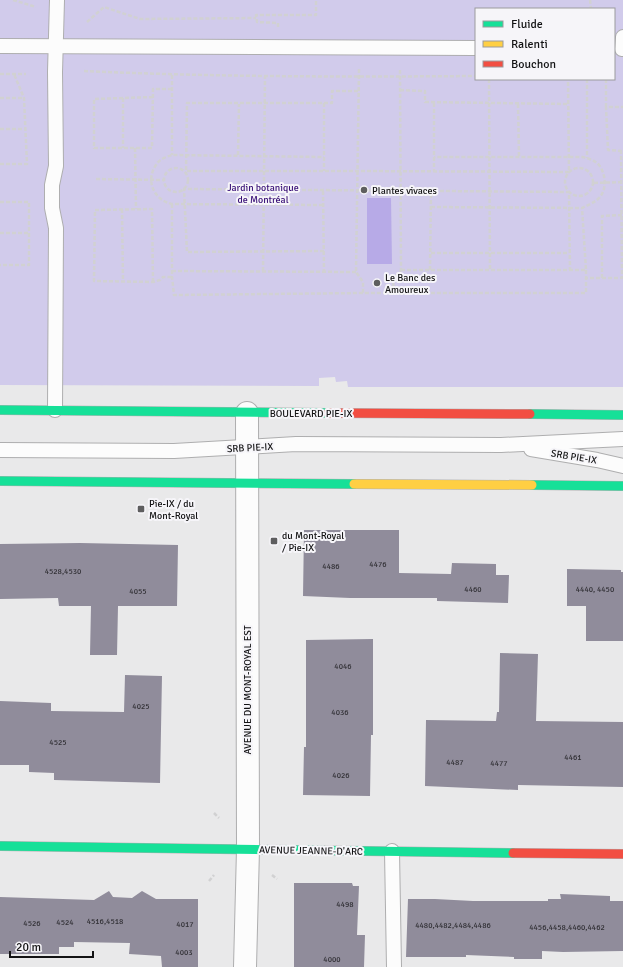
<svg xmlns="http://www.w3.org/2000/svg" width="623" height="967" font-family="Signika,sans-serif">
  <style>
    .green { fill: #d1cbeb; fill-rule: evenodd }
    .water { fill: #b7aae7 }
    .building { fill: #908c9b }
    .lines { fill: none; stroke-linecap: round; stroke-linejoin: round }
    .lane-casing { stroke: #aeaeaf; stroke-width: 16 }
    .street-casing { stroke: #aeaeaf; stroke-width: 24 }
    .fast-casing { stroke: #aeaeaf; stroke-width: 10 }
    .slow-casing { stroke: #aeaeaf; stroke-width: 10 }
    .jam-casing { stroke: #aeaeaf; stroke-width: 10 }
    .path { stroke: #d1d1d2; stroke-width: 2.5; stroke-dasharray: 4 2; stroke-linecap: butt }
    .lane { stroke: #fcfcfc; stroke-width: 14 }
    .street { stroke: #fcfcfc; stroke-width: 22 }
    .fast { stroke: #16e098; stroke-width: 9 }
    .slow { stroke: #ffcf43; stroke-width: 9 }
    .jam { stroke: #f24e42; stroke-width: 9 }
    .poi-dot { fill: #5e5e5f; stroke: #f6f5f9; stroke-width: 1.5 }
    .labels { text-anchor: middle; stroke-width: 4; stroke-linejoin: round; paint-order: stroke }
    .number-label { font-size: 8px; fill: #323136 }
    .park-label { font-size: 10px; fill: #391077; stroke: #f6f5f9 }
    .poi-label { font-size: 10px; fill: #131314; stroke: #f6f5f9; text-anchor: start }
    .street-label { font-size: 10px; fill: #131314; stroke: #f6f5f9 }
  </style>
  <rect width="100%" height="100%" fill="#e9e9ea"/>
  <path class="green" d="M 0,0 L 623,0 L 623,387 L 348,387 L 347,381 L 336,382 L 335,377 L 319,378 L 319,386 L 0,385 ZM 476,9 L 614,9 L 614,79 L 476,79 Z"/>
  <polygon class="water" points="367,198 391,198 392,264 367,264"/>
  <g class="building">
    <polygon points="304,530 399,530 399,573 451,574 452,563 496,564 496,575 509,575 508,603 437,601 437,598 350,598 303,596"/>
    <polygon points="80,543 178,545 177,606 118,606 117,655 90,655 91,606 59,606 58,598 0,599 0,544"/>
    <polygon points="567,569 621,570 621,572 623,572 623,641 586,641 586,606 567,606"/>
    <polygon points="373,639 373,735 371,735 370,796 303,795 304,747 306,747 306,640"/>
    <polygon points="500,653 538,654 536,721 623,722 623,787 518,785 518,790 425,786 426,720 496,721 497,712 499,712"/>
    <polygon points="125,675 162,676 160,783 54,780 54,773 29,772 29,765 0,765 0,701 51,703 51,711 124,712"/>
    <polygon points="294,883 352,883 353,886 359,886 357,935 365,935 364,967 294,967"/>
    <polygon points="109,891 113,897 132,898 142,891 156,899 198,899 198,967 162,967 161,956 129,954 130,943 74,942 74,947 59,947 59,954 0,954 0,897 94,900"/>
    <polygon points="560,894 610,896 610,901 623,901 623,951 563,952 542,951 542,959 514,959 514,957 466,955 466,957 406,957 408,899 435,899 473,901 548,901 548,899 561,899"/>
  </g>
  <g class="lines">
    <g class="lane-casing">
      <g id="lane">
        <polyline points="0,46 476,48"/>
        <polyline points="622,49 623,37"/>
        <polyline points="55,410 56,228 52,208 52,185 56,166 55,72 57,0"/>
        <polyline points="531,449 597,460 623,466"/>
        <polyline points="0,450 174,451 296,444 501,445 623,439"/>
        <polyline points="392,851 394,967"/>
      </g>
    </g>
    <g class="street-casing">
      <polyline id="street" points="245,967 248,849 247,413"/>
    </g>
    <g class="fast-casing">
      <g id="fast">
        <polyline points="0,410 328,413"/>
        <polyline points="530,414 623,415"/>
        <polyline points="0,481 354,484"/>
        <polyline points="532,485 623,486"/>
        <polyline points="0,846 513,853"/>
      </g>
    </g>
    <g class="slow-casing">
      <polyline id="slow" points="354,484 532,485"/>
    </g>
    <g class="jam-casing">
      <g id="jam">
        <polyline points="328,413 530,414"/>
        <polyline points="513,853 623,854"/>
      </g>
    </g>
    <g class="path">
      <polyline points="13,0 36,7"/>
      <polyline points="590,0 591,9"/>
      <polyline points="87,22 104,7 140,19 256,18"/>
      <polyline points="278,27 278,23 257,22 256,15 316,15 316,0"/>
      <polyline points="359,69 356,272 363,282 363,293"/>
      <path d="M 84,71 C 215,77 345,77 476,76"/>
      <polyline points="0,74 26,74"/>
      <polyline points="172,75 172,155"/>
      <polyline points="489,79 490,271"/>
      <polyline points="587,79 587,158"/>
      <polyline points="606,79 606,107"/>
      <polyline points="400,90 425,91 425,102 567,104"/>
      <polyline points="358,91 332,91 332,103 187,103 186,171 357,171 569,172 568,79"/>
      <polyline points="153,97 94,99 94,148 152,148 153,89 172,89"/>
      <polyline points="0,98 24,98"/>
      <polyline points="123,98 123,148"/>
      <polyline points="324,103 324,171"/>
      <polyline points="434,103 434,171"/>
      <polyline points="518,104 519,157"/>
      <polyline points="0,129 25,129"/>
      <polyline points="135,148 136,209"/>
      <polyline points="622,151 608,150 606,107 623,107"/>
      <polyline points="238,155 239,104"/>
      <polyline points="0,164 27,164 24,98 14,74"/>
      <circle cx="579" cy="182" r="14"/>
      <circle cx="176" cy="180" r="12"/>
      <polyline points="96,179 164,180"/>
      <polyline points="594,183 623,182"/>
      <polyline points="323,191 324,271"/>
      <polyline points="0,202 29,202 29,265 0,265"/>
      <polyline points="172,204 172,277 174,295 363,293 586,293 586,278"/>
      <path d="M 323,205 L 172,204 C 154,200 145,181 156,165 C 159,159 166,157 172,155 L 324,157"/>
      <path d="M 431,207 L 582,208 C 588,205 594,203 599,198 C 607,190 606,174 599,165 C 594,160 588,158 582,157 L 434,157"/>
      <polyline points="122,209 123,281"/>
      <polyline points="0,233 29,233"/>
      <polyline points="324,251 187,252 184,189 569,192 570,270"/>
      <polyline points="431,253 569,253"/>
      <polyline points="401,270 586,270 582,208"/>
      <polyline points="430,270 431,192"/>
      <polyline points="586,270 586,278 622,278 621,151"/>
      <polyline points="172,271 356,272"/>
      <polyline points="263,271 265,77"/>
      <polyline points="602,278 602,216 622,215"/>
      <polyline points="153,282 152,209 95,210 94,281 153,282 160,280 163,277 172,277"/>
      <polyline points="394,293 393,280 401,270 400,70"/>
      <polyline points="214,813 219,818"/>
      <polyline points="272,875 277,879"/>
      <polyline points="209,881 214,875"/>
    </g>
    <use href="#lane" class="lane"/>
    <use href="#street" class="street"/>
    <use href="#fast" class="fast"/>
    <use href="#slow" class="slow"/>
    <use href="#jam" class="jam"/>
  </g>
  <g class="poi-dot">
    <circle cx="364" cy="190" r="4"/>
    <circle cx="377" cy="283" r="4"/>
    <rect x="137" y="505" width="8" height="8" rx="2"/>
    <rect x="270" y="537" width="8" height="8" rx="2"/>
  </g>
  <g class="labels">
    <g class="number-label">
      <text x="378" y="567">4476</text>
      <text x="331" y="569">4486</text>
      <text x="63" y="574">4528,4530</text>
      <text x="473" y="592">4460</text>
      <text x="595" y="592">4440, 4450</text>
      <text x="138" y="594">4055</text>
      <text x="343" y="669">4046</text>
      <text x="141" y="709">4025</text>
      <text x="340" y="715">4036</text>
      <text x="58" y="745">4525</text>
      <text x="573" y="760">4461</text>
      <text x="455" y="765">4487</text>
      <text x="499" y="766">4477</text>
      <text x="341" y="778">4026</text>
      <text x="345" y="907">4498</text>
      <text x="105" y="924">4516,4518</text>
      <text x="65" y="925">4524</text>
      <text x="32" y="926">4526</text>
      <text x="185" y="927">4017</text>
      <text x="453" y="928">4480,4482,4484,4486</text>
      <text x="567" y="930">4456,4458,4460,4462</text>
      <text x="184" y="955">4003</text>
      <text x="332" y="962">4000</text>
    </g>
    <g class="park-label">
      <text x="263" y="191">Jardin botanique<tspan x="263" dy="12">de Montréal</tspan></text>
    </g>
    <g class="poi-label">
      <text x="372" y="194">Plantes vivaces</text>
      <text x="385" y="281">Le Banc des<tspan x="385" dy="12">Amoureux</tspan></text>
      <text x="149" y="507">Pie-IX / du<tspan x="149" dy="12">Mont-Royal</tspan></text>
      <text x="282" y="539">du Mont-Royal<tspan x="282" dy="12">/ Pie-IX</tspan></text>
    </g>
    <g class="street-label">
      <text x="311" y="417">BOULEVARD PIE-IX</text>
      <text transform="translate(250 447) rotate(-3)" y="4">SRB PIE-IX</text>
      <text transform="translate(574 456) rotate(9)" y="4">SRB PIE-IX</text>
      <text transform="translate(247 690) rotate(-90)" y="4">AVENUE DU MONT-ROYAL EST</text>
      <text transform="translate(311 850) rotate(1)" y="4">AVENUE JEANNE-D'ARC</text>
    </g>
  </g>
  <rect x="475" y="8" width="140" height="72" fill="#f6f5f9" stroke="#9b9b9d"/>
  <rect x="483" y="21" width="20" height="6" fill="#16e098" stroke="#9b9b9d"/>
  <text x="511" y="28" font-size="12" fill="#131314">Fluide</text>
  <rect x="483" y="41" width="20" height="6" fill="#ffcf43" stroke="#9b9b9d"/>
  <text x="511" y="48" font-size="12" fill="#131314">Ralenti</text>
  <rect x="483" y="61" width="20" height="6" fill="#f24e42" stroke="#9b9b9d"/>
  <text x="511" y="68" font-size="12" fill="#131314">Bouchon</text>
  <path d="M10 951v6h83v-6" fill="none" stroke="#131314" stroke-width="2"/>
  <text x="16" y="951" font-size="12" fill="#131314" stroke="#f6f5f9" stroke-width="3" paint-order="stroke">20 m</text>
</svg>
